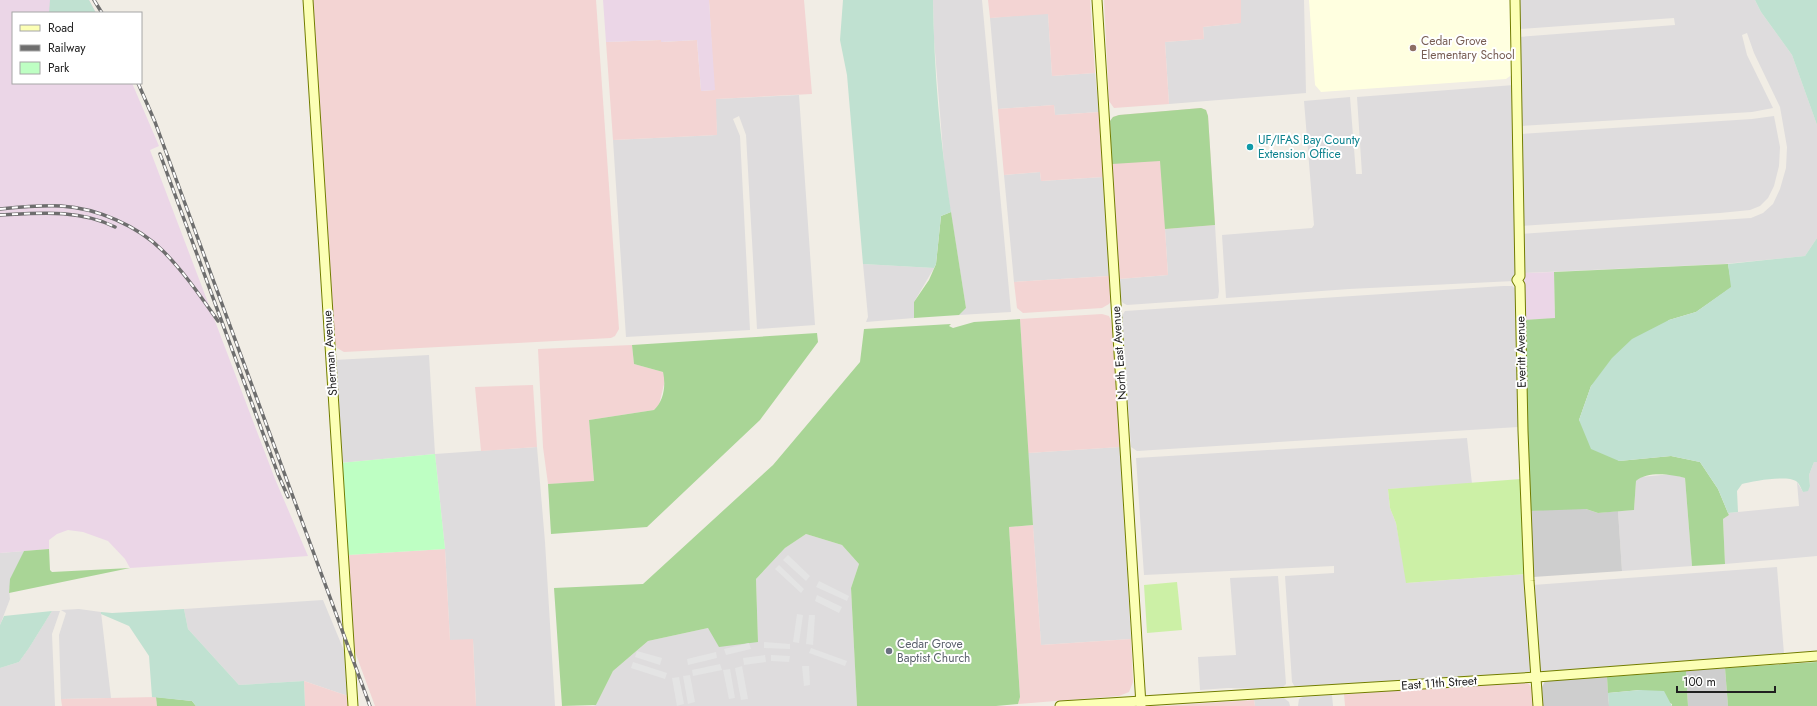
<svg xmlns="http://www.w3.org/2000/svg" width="1817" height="706" font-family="Jost,sans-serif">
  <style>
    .residential { fill: #dedcdd }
    .commercial { fill: #f3d4d3 }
    .industrial { fill: #ebd6e7 }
    .education { fill: #ffffe0 }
    .religious { fill: #cecece }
    .grass { fill: #ccf0a6 }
    .forest { fill: #a9d596 }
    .wetland { fill: #c0e1d1 }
    .park { fill: #beffc3 }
    .parking { fill: #e4e4e4 }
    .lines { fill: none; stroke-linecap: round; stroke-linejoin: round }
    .secondary-casing { stroke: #727d00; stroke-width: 11 }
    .secondary { stroke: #fcffb5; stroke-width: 9 }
    .rail-casing { stroke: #6e6e6e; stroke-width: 3.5 }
    .rail { stroke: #fff; stroke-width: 2; stroke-dasharray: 6; stroke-linecap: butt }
    .education-dot { fill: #8d6e63; stroke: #fff; stroke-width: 1.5 }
    .culture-dot { fill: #0f9aa8; stroke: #fff; stroke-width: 1.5 }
    .worship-dot { fill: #6b7280; stroke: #fff; stroke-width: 1.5 }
    .labels { text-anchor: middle; stroke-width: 4; stroke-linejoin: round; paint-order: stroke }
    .education-label { font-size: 12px; fill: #785e54; stroke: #fff; text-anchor: start }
    .culture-label { font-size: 12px; fill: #0d838f; stroke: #fff; text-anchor: start }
    .street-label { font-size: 12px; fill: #202020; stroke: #fff }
    .worship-label { font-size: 12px; fill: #5b616d; stroke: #fff; text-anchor: start }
  </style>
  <rect width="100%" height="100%" fill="#f1ede5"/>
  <g class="residential">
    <polygon points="933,0 982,0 1011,312 959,315 966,308 945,176 934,39"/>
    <polygon points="1241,0 1304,0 1306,93 1169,104 1165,42 1204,39 1203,27 1240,23"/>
    <polygon points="1518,0 1755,0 1761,12 1792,55 1817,125 1817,238 1805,256 1724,264 1523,273 1522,234 1720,220 1751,218 1763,213 1773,204 1780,189 1786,168 1787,147 1780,107 1754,53 1747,33 1742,35 1747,55 1773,108 1752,112 1521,126 1519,37 1675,25 1674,18 1519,29"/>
    <polygon points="1048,13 1052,76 1095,73 1099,112 1055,115 1054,105 998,109 990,18"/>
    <polygon points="1514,85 1516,275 1514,281 1349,289 1226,298 1222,235 1312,228 1314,225 1304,101 1350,97 1356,174 1362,174 1357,97"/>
    <polygon points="799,95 815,325 757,329 746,135 739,116 733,119 740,136 750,330 626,337 613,140 717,135 715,99"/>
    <polygon points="1774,116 1780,147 1779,166 1774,186 1768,198 1760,206 1750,210 1720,213 1522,226 1521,134 1752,119"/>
    <polygon points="1040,172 1041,181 1103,177 1109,276 1014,282 1004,175"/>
    <polygon points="1215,225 1219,291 1218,298 1213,299 1127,305 1123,303 1121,300 1119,279 1168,275 1165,229"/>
    <polygon points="863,264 934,268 914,302 914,318 866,322 868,317"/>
    <polygon points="1503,286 1512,286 1516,289 1519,426 1518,427 1137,451 1131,447 1122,316 1125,311"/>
    <polygon points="429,355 435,454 537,447 545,542 555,706 476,706 473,640 450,641 445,549 435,454 340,463 334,360"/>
    <polygon points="1467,438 1472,484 1388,489 1390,508 1396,523 1407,583 1526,574 1533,673 1295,687 1292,682 1285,576 1334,573 1334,566 1144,575 1136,458"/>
    <polygon points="1120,447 1131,639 1041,645 1028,453"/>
    <polygon points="1814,462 1817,462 1817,556 1725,564 1723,519 1729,515 1728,513 1799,506 1797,482 1803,492 1810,486 1809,475"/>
    <polygon points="1672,474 1685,478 1692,566 1622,571 1618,511 1634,510 1636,481 1641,477"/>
    <polygon points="806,534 842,545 859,564 851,588 857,706 593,706 596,705 613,671 648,641 708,628 758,642 756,579 785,548"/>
    <polygon points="24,551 9,589 10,599 0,625 0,553"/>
    <polygon points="1777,567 1784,654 1540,672 1533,585"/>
    <polygon points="1278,576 1286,684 1282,688 1271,689 1228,688 1200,690 1198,657 1236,655 1230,578"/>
    <polygon points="323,600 345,653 348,696 304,681 239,685 188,629 184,609"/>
    <polygon points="79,609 101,612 111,698 61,699 59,635 66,613 61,610"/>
    <polygon points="52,611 60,611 52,634 55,706 0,706 0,668 19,662 29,648"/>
    <polygon points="1332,695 1333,706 1298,706 1299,699 1303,697"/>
    <polygon points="1284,698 1289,702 1290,706 1255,706 1254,700"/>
  </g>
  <g class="commercial">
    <polygon points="313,0 596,0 619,329 615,336 611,338 344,352 337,348 335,342"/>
    <polygon points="709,0 804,0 812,94 716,99 717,135 613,140 606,42 661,40 662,42 697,40 701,91 714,90"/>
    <polygon points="988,0 1090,0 1095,73 1052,76 1048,14 990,18"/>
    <polygon points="1104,0 1241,0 1241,23 1203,27 1204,39 1165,42 1169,104 1114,108 1109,101"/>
    <polygon points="1054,105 1055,115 1099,112 1103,177 1041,181 1040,172 1004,175 998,109"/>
    <polygon points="1201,108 1206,110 1208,116 1215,225 1165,229 1168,275 1119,279 1110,121 1113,117 1119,115"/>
    <polygon points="1109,276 1111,301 1109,304 1102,308 1023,313 1017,308 1014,282"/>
    <polygon points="1102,314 1109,316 1112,323 1120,447 1028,453 1020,319"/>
    <polygon points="632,345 634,364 663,372 665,380 659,405 654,410 589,420 594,482 548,484 543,447 538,349"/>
    <polygon points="533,385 537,447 481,451 475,387"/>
    <polygon points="1033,525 1041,645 1131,639 1133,682 1129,692 1119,696 1018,704 1020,697 1009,527"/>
    <polygon points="445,549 450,640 473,639 476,706 375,706 354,649 348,555"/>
    <polygon points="304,681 348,696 349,706 305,706"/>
    <polygon points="1525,682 1529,684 1533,690 1535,706 1345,706 1344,694"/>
    <polygon points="156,697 157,706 62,706 61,699"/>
    <polygon points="1254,700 1255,706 1160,706 1161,706"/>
  </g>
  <g class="industrial">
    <polygon points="0,0 89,0 96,13 13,13 13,83 132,83 159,146 150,150 275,479 308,556 130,568 125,559 108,541 83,532 68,530 57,534 49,540 49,549 0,553"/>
    <polygon points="603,0 709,0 715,90 701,91 697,40 661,42 661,40 606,42"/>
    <polygon points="1554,272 1555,319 1524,320 1523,273"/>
  </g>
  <polygon class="education" points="1309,0 1513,0 1513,74 1506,79 1321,92 1315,85"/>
  <g class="religious">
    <polygon points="1567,508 1586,509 1598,513 1618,511 1622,571 1533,577 1530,511"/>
    <polygon points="1725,668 1728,706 1688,706 1686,671"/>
    <polygon points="1607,677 1609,706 1542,706 1541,689 1545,681"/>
  </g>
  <g class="grass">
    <polygon points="1521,479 1526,574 1406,583 1396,523 1390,508 1388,489"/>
    <polygon points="1177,582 1182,630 1147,633 1144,585"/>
  </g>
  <g class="forest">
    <polygon points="1201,108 1206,110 1208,116 1215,225 1165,229 1160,161 1112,164 1110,121 1113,117 1119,115"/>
    <polygon points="951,212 966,308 959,315 914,318 914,302 929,280 936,264 941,216"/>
    <path d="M 1728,264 L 1732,287 L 1696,312 L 1669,320 L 1591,386 L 1579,420 L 1619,461 L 1671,456 L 1700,462 L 1718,489 L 1728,513 L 1729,515 L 1723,519 L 1725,564 L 1692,566 L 1685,478 C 1671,474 1647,471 1636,481 L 1634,510 L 1598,513 L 1586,509 L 1530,511 L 1524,320 L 1555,318 L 1554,272 Z"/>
    <polygon points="1020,319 1033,525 1009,527 1020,697 1018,704 996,706 857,706 851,588 859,564 842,545 806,534 785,548 756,579 758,642 719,647 708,628 648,641 613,671 596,705 562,706 554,588 643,584 773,465 860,362 864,329 951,324 949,326 953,328 974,322"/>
    <path d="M 817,333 L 818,342 L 760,420 L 647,527 L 551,534 L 548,484 L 594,481 L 589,420 L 654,410 C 664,401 666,385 663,372 L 634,364 L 632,345 Z"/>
    <polygon points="49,549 50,570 52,572 130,568 9,593 10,579 24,551"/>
    <polygon points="1817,662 1817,706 1728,706 1725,668"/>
    <polygon points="1686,671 1688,706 1672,706 1672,704 1640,690 1608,693 1607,677"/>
    <polygon points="156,697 192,701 196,706 157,706"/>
  </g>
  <g class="wetland">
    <polygon points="50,0 89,0 96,13 49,13"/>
    <path d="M 843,0 L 933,0 C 934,70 940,142 951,212 L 941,216 L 936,264 L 934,268 L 863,264 L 847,75 L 840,40 Z"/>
    <polygon points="1755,0 1817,0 1817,125 1792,55 1761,12"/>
    <path d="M 1817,238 L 1817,462 L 1814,462 L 1809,475 L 1810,486 L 1808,491 L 1803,492 C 1801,488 1799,483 1796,481 C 1787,475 1752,481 1742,484 L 1737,491 L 1738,512 L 1728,513 L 1718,489 L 1700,462 L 1671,456 L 1619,461 L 1591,449 L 1579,420 L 1591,386 L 1612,358 L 1632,339 L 1669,320 L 1696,312 L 1731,287 L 1728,264 L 1805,256 Z"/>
    <polygon points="184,609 188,629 239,685 304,681 305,706 196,706 192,701 152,697 149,656 129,626 101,614 101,612 112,613"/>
    <polygon points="52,611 29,648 19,662 0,668 0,625 4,616"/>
    <polygon points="1640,690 1664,691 1672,706 1609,706 1608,693"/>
  </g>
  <polygon class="park" points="435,454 445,549 348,555 340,463"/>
  <g class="parking">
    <polygon points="788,555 810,576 806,581 783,560"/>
    <polygon points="779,565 804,589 801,593 775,569"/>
    <polygon points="819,581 849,596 847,601 816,587"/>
    <polygon points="817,595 842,607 839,613 815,601"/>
    <polygon points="797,614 803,615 799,643 793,642"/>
    <polygon points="809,615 815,615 813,645 806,644"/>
    <polygon points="764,642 790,644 790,649 764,648"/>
    <polygon points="749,643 751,649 726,655 724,649"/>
    <polygon points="811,648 847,661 845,666 809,653"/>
    <polygon points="637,651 662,658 660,665 635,657"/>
    <polygon points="716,652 717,658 688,665 687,659"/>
    <polygon points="765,655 766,662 744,665 743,658"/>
    <polygon points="771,655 790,656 789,662 771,661"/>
    <polygon points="633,662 667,673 665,679 631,668"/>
    <polygon points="720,664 722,670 693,676 692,670"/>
    <polygon points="742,666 748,699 741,700 735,668"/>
    <polygon points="802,666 809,666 810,685 804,686"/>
    <polygon points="730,669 735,698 729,699 723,670"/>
    <polygon points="690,675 695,702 688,704 683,676"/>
    <polygon points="679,677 684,704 677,706 672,678"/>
  </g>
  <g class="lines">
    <g class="secondary-casing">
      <g id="secondary">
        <polyline points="308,0 353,706"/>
        <polyline points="1097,0 1141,705"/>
        <polyline points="1515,0 1520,276 1517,280 1520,285 1523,431 1529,581 1538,706"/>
        <polyline points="1060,706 1537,677 1817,656"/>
      </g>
    </g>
    <use href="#secondary" class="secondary"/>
    <g class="rail-casing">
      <g id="rail">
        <polyline points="94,0 102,13"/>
        <polyline points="138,83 155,122 370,706"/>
        <polyline points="160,154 278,474 288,497"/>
        <path d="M 0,209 C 20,207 41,205 61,206 C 97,208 138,226 163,251 C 184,272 201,297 218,321"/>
        <path d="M 0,215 C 39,213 79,209 115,227"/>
      </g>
    </g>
    <use href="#rail" class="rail"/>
  </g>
  <circle class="education-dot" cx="1413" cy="48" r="4"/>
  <circle class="culture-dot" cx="1250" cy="147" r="4"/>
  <circle class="worship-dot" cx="889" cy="651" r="4"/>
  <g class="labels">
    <g class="education-label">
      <text x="1421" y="45">Cedar Grove<tspan x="1421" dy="14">Elementary School</tspan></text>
    </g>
    <g class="culture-label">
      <text x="1258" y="144">UF/IFAS Bay County<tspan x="1258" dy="14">Extension Office</tspan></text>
    </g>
    <g class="street-label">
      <text transform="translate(1521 352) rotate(-91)" y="4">Everitt Avenue</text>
      <text transform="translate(330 353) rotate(-94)" y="4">Sherman Avenue</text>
      <text transform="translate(1119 353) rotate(-94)" y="4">North East Avenue</text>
      <text transform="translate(1439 683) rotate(-4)" y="4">East 11th Street</text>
    </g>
    <g class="worship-label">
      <text x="897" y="648">Cedar Grove<tspan x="897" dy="14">Baptist Church</tspan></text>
    </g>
  </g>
  <rect x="12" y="12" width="130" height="72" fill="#ffffff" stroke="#a6a6a6"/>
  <rect x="20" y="25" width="20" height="6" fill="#fcffb5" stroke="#a6a6a6"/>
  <text x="48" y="32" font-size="12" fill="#202020">Road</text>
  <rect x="20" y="45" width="20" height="6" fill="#6e6e6e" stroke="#a6a6a6"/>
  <text x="48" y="52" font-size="12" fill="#202020">Railway</text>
  <rect x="20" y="62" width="20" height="12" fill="#beffc3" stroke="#a6a6a6"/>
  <text x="48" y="72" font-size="12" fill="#202020">Park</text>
  <path d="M1677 686v6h98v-6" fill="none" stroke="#202020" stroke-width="2"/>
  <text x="1683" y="686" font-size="12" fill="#202020" stroke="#ffffff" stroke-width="3" paint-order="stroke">100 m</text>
</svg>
